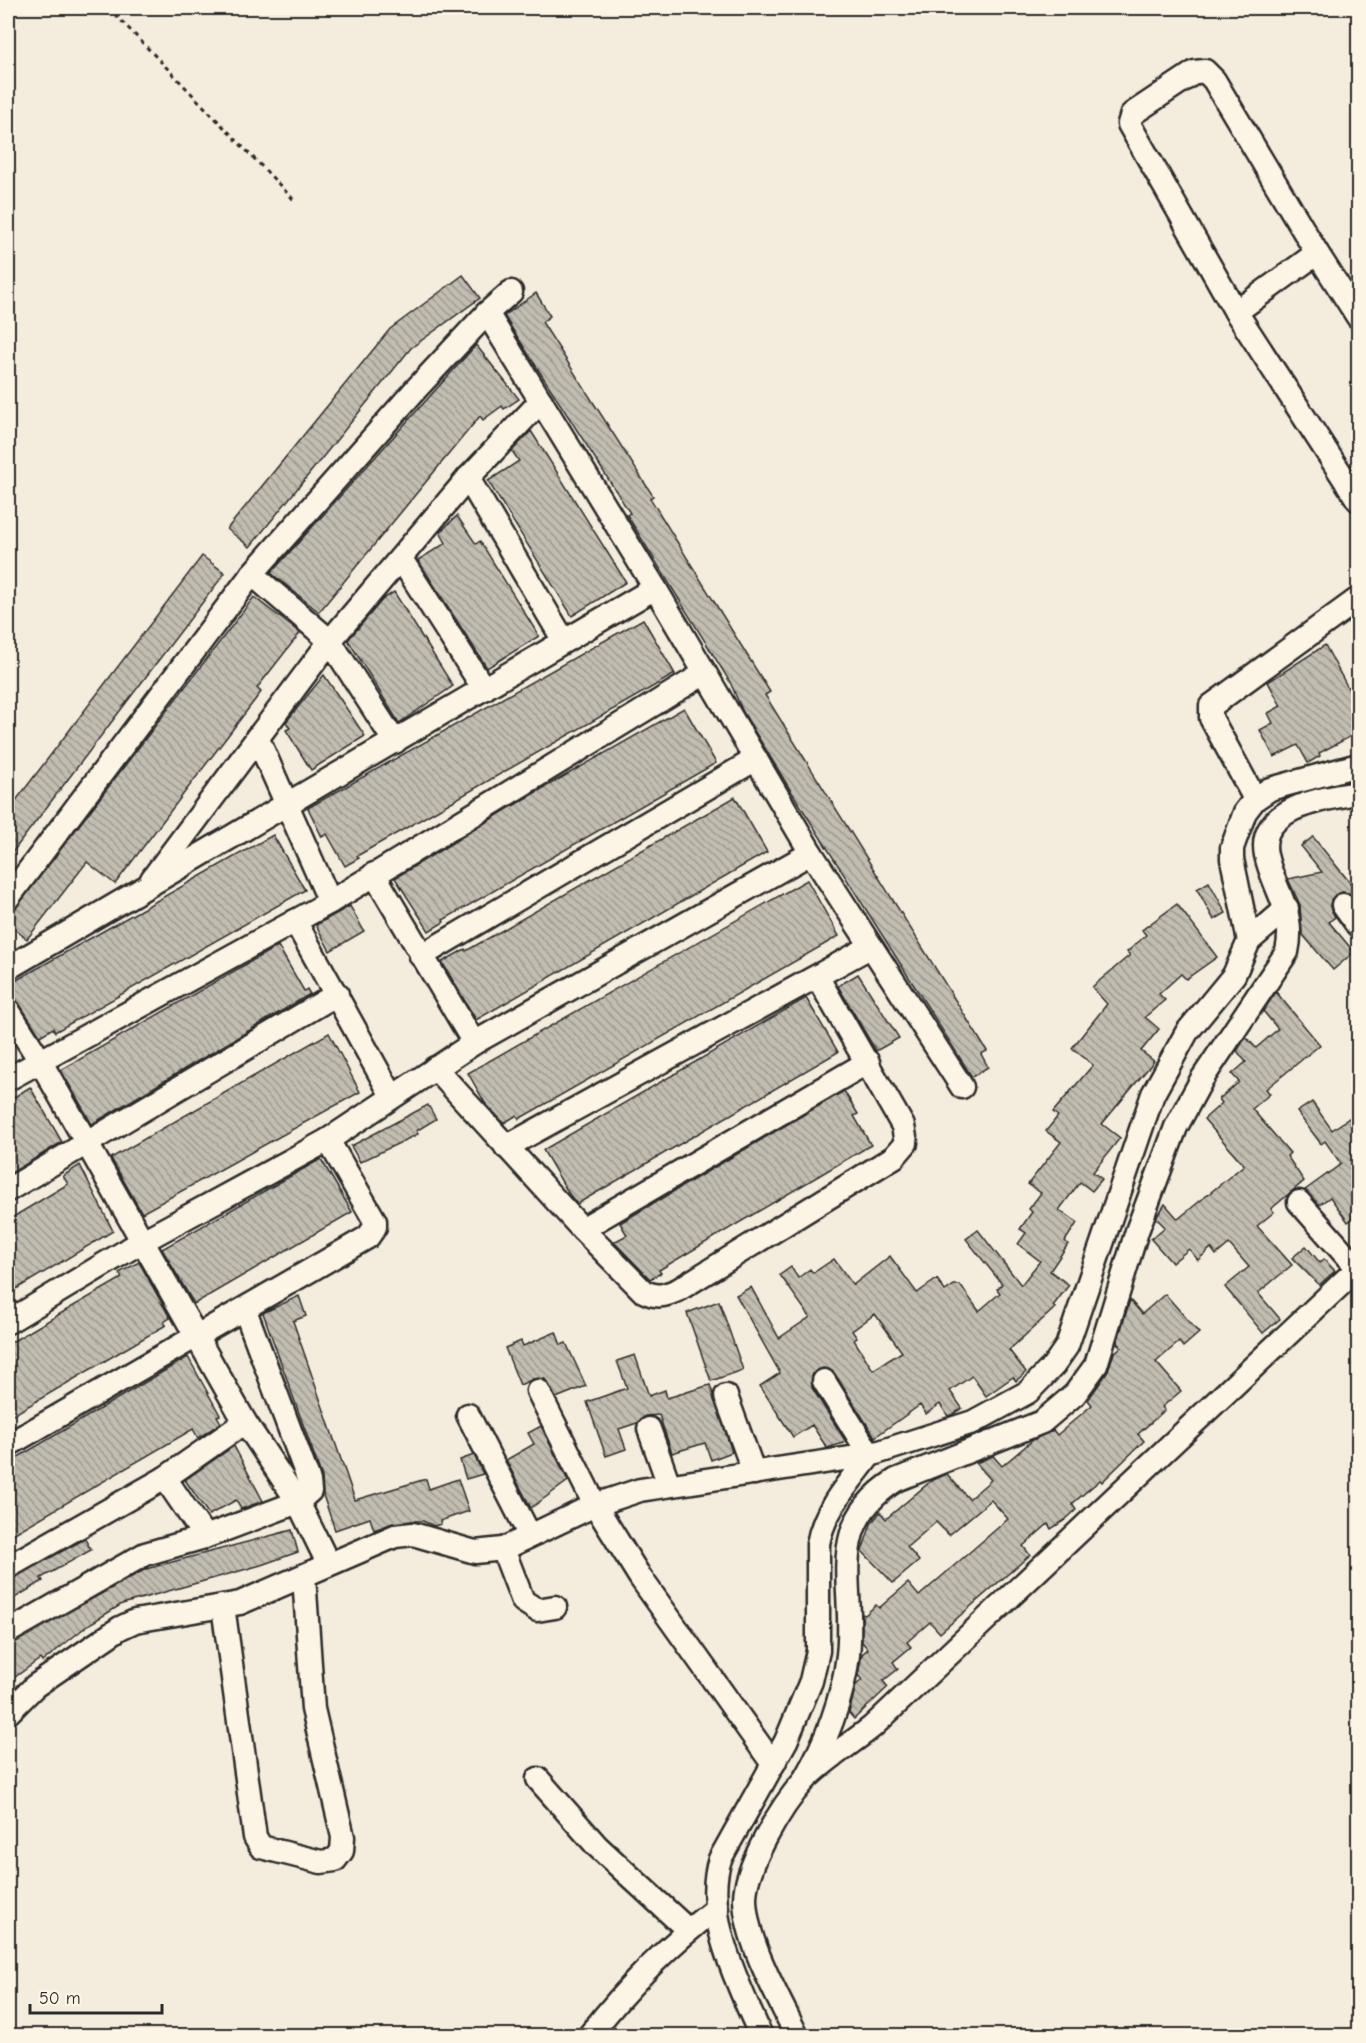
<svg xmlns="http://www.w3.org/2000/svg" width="1366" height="2043" font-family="'Comic Neue',sans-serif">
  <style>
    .building { fill: url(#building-back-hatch); stroke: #2b2b2b; stroke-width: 1.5; fill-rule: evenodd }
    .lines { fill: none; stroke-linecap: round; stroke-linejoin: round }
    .minor-casing { stroke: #2b2b2b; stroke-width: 27 }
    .path { stroke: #2b2b2b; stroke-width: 3; stroke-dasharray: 4.5 4.5; stroke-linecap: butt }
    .minor { stroke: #fcf5e5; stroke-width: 22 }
  </style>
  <defs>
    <pattern id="building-back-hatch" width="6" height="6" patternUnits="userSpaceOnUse" patternTransform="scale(1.5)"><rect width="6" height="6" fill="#c2bdb1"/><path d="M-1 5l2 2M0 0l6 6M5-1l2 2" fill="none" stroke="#9e9a90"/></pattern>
  </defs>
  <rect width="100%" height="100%" fill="#f4edde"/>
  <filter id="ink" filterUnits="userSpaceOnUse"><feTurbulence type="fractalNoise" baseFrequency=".0167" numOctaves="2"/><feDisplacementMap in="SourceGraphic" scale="12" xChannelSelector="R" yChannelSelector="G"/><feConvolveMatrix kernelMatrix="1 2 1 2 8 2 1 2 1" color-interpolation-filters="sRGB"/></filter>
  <g filter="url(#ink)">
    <g class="building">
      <polygon points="463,275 480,298 411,348 250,547 227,529 390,329"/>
      <polygon points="536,293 550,316 542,322 653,496 650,498 770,692 765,695 987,1051 981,1054 988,1067 972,1077 791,791 743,712 730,682 627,515 630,513 504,316"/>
      <polygon points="476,345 519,399 504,409 502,406 483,420 480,416 319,612 271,573"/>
      <polygon points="531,431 626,582 572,616 488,481 519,461 512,451"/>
      <polygon points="457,516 476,544 480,541 539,636 487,668 418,560 446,543 440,532"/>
      <polygon points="202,556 225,573 8,858 8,811"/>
      <polygon points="394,592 453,686 399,723 348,640 383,599"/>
      <polygon points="254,597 300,633 257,688 261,692 115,884 87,862 27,939 8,924 8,918"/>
      <polygon points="643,619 675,674 357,856 359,858 345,866 327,834 322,837 308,808"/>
      <polygon points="1325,645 1348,688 1359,682 1359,732 1319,753 1320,756 1308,763 1298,745 1274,757 1260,730 1273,723 1268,713 1281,706 1268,682"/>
      <polygon points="324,675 365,736 311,770 286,730 290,728 286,722"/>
      <polygon points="684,708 716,763 443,920 444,922 429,931 395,878 526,798"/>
      <polygon points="735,797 767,852 476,1020 442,962 465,949 466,951"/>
      <polygon points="273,835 305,890 55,1032 53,1028 40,1036 19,1003 10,997 8,985"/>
      <polygon points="1313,837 1352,885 1359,881 1357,902 1349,893 1342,892 1331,900 1330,907 1335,917 1329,922 1354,952 1333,970 1302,934 1300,905 1288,879 1322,872 1301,846"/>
      <polygon points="807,880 839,936 519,1119 517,1115 504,1123 485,1103 468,1073"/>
      <polygon points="1209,882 1226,913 1214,920 1197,889"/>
      <path d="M 1177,904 L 1217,957 L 1186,979 L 1181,974 L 1159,994 L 1165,1000 L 1145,1017 L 1159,1029 L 1141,1051 L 1154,1061 L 1102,1124 L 1120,1138 L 1093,1172 L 1102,1179 L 1092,1191 L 1080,1182 L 1059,1210 L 1077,1223 L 1065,1241 L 1068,1244 L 1050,1271 L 1069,1285 L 1053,1306 L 1055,1308 L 1009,1350 L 1026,1372 L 1016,1381 L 1013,1377 L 986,1396 L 972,1376 L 950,1391 L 962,1408 L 953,1414 L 948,1416 L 940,1404 L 926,1414 L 920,1405 L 875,1437 L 835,1374 L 823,1368 L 812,1374 L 812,1388 L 846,1442 L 827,1448 L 812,1425 L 793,1437 L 760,1386 L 780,1373 L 736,1295 L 751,1287 L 779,1338 L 810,1317 L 780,1275 L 791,1267 L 798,1278 L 810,1269 L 813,1273 L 834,1259 L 853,1285 L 890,1256 L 917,1293 L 937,1279 L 945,1291 L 954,1285 L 960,1285 L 979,1311 L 1000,1293 L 997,1289 L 1002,1284 L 966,1239 L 978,1230 L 1021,1285 L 1040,1261 L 1018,1244 L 1026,1233 L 1020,1229 L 1032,1212 L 1029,1209 L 1041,1193 L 1028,1184 L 1061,1142 L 1046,1131 L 1058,1116 L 1053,1112 L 1093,1065 L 1072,1048 L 1107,1004 L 1092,987 L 1130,955 L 1127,952 L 1146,935 L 1142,930 ZM 875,1314 L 902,1352 L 873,1370 L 854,1340 L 857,1338 L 852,1331 Z"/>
      <polygon points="350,906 364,931 330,951 316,925"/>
      <polygon points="278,946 304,991 307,989 310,994 92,1124 61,1070"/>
      <polygon points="858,974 899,1038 876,1051 838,986"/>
      <polygon points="1276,992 1320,1045 1266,1089 1270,1094 1252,1109 1290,1153 1287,1156 1304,1181 1271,1209 1274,1212 1257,1226 1292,1265 1258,1293 1280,1319 1263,1333 1225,1287 1249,1267 1229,1244 1216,1255 1211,1248 1198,1260 1189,1249 1172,1263 1151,1239 1165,1227 1156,1218 1165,1204 1178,1219 1244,1165 1204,1119 1222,1103 1219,1099 1239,1082 1232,1074 1246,1062 1237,1051 1246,1037 1256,1048 1278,1029 1263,1011"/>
      <polygon points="806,998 838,1052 577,1204 569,1194 543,1150"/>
      <polygon points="329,1033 360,1092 142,1213 111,1158"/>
      <polygon points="30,1087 62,1142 8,1175 8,1101"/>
      <polygon points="844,1091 858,1114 854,1116 871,1145 659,1270 661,1273 650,1279 614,1242 627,1235 620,1223"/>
      <polygon points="1312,1102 1332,1130 1349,1118 1359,1131 1359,1214 1348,1222 1330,1197 1319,1205 1305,1190 1341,1164 1325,1141 1321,1144 1297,1112"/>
      <polygon points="428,1105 436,1119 416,1131 418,1134 360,1162 351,1146"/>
      <polygon points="321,1159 352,1212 194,1304 162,1249"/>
      <polygon points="80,1165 113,1231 8,1294 8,1220 68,1184 63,1176"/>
      <polygon points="1306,1246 1320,1263 1324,1259 1335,1271 1319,1285 1292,1258"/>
      <polygon points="139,1262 170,1318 164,1322 166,1325 8,1418 8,1344 122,1278 119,1273"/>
      <polygon points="1165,1294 1199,1333 1183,1347 1179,1342 1156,1362 1181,1391 1162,1407 1165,1410 1138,1434 1144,1441 1102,1482 1100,1480 1072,1504 1076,1510 1065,1520 1051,1529 1048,1524 1023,1546 1030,1555 940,1633 930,1622 907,1642 911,1647 893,1662 898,1669 883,1681 888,1687 854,1719 849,1713 856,1685 862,1680 858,1675 862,1654 868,1649 862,1642 862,1614 865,1615 876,1605 879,1608 908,1583 919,1596 1008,1519 991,1500 949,1535 936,1522 907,1547 919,1561 893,1583 862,1551 871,1524 880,1512 886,1519 931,1481 947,1474 969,1499 991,1480 976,1463 993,1456 1002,1466 1033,1440 1053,1430 1057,1435 1092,1405 1088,1400 1107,1373 1114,1353 1121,1347 1117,1343 1130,1300 1142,1314"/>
      <polygon points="299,1296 306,1316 293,1321 355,1500 426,1479 429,1489 458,1479 469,1511 440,1521 441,1524 434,1526 423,1521 412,1521 393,1523 374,1530 370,1518 335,1530 323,1495 322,1477 263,1313"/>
      <polygon points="719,1301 743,1370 711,1381 687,1313"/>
      <polygon points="556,1332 561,1345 566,1343 586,1386 556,1398 545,1379 533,1379 520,1385 505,1348 521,1341 523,1346"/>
      <polygon points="635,1355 649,1396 665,1390 667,1398 710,1385 732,1452 711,1460 705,1443 672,1453 659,1415 645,1416 637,1423 619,1429 626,1449 606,1456 587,1402 627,1388 617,1361"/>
      <polygon points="188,1357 220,1415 217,1416 221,1423 198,1438 193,1429 8,1537 8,1463"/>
      <polygon points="541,1426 568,1481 531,1508 506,1460 534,1444 528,1433"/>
      <polygon points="234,1446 263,1501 241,1509 236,1500 209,1515 185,1480"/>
      <polygon points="474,1455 483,1474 466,1479 460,1460"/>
      <polygon points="292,1530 298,1552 261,1565 122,1604 88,1625 42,1662 40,1659 8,1682 8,1645 146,1569"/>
      <polygon points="85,1539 91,1550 41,1578 43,1581 8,1602 8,1580"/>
    </g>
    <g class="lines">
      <g class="minor-casing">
        <g id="minor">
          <polyline points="1236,312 1317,253"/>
          <polyline points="487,313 655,588 811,853 962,1087"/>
          <polyline points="1358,317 1317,253 1214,80 1205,71 1195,72 1132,114 1129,124 1236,312 1358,500"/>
          <polyline points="468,478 564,641"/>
          <polyline points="401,559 484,689"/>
          <polyline points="252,574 330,641 395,742"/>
          <polyline points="257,737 330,902"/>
          <polyline points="1255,799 1211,718 1211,706 1358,599"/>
          <polyline points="374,874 474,1043"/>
          <polyline points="152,879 330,641 468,478 541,401"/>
          <polyline points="8,898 252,574 416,389 487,313 511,292"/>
          <polyline points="1343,905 1358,926"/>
          <polyline points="295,921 392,1096"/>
          <polyline points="1249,941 1287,908"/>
          <polyline points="421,956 756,759"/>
          <polyline points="8,968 655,588"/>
          <polyline points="8,1010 39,1059 245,1422 298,1502 328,1563"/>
          <path d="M 435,1068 L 582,1229 L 643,1291 C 657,1298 664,1296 678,1290 L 894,1157 L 906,1143 L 903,1126 L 818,978"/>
          <polyline points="8,1079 330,902 705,673"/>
          <polyline points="506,1147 870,947"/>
          <polyline points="8,1190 337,994"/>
          <polyline points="1299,1202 1358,1269"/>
          <polyline points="582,1229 868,1062"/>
          <polyline points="8,1322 141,1242 328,1140 474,1043 811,853"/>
          <polyline points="824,1381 870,1455"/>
          <polyline points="538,1391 595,1505 640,1577 773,1764"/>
          <polyline points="726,1396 754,1473"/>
          <polyline points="468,1415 530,1536"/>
          <polyline points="649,1429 669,1485"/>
          <polyline points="8,1445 368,1237 375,1227 375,1221 328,1140"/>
          <polyline points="165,1478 205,1537"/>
          <polyline points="503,1549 523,1601 537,1610 555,1607"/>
          <polyline points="8,1567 165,1478 245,1422"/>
          <polyline points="223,1606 255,1837 261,1847 321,1862 335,1860 342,1851 343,1837 313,1709 304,1576"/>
          <polyline points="8,1632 145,1554 205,1537 298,1502 310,1491 309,1481 245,1310"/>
          <polyline points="8,1713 35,1686 120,1628 135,1621 240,1603 395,1536 413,1534 475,1552 503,1549 595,1505 640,1490 870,1455 973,1422 1028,1392 1054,1365 1067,1346 1153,1094 1187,1032 1234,975 1249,941 1232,859 1232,848 1245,812 1255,799 1270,789 1358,765"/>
          <polyline points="538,1779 597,1846 688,1930"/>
          <path d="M 804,1780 C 826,1743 843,1698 848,1655 C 856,1585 823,1526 896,1480 L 1042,1422 L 1075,1394 L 1096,1365 L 1137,1231 L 1176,1127 L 1202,1079 L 1287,952 C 1296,910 1274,892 1266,855 C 1256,807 1326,798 1358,793"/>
          <path d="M 589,2036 C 626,1988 669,1944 717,1908"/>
          <path d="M 761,2036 C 739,1986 702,1914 720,1859 L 786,1741 L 811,1681 L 818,1651 L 818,1544 C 824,1509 849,1483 870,1455"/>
          <path d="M 797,2036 C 778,1996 746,1943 745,1899 C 745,1866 782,1805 804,1781 C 821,1762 851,1744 872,1727 L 1358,1268"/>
        </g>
      </g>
      <polyline class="path" points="109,8 295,201"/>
      <use href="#minor" class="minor"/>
    </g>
  </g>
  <rect width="1366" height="2043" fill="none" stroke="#fcf5e5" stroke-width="30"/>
  <rect x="15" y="15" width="1336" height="2013" fill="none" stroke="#2b2b2b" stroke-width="2" filter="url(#ink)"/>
  <path d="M30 2004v9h132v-9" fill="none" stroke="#2b2b2b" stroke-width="3"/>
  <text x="39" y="2004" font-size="18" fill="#2b2b2b" stroke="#fcf5e5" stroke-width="4.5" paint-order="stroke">50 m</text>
</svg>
